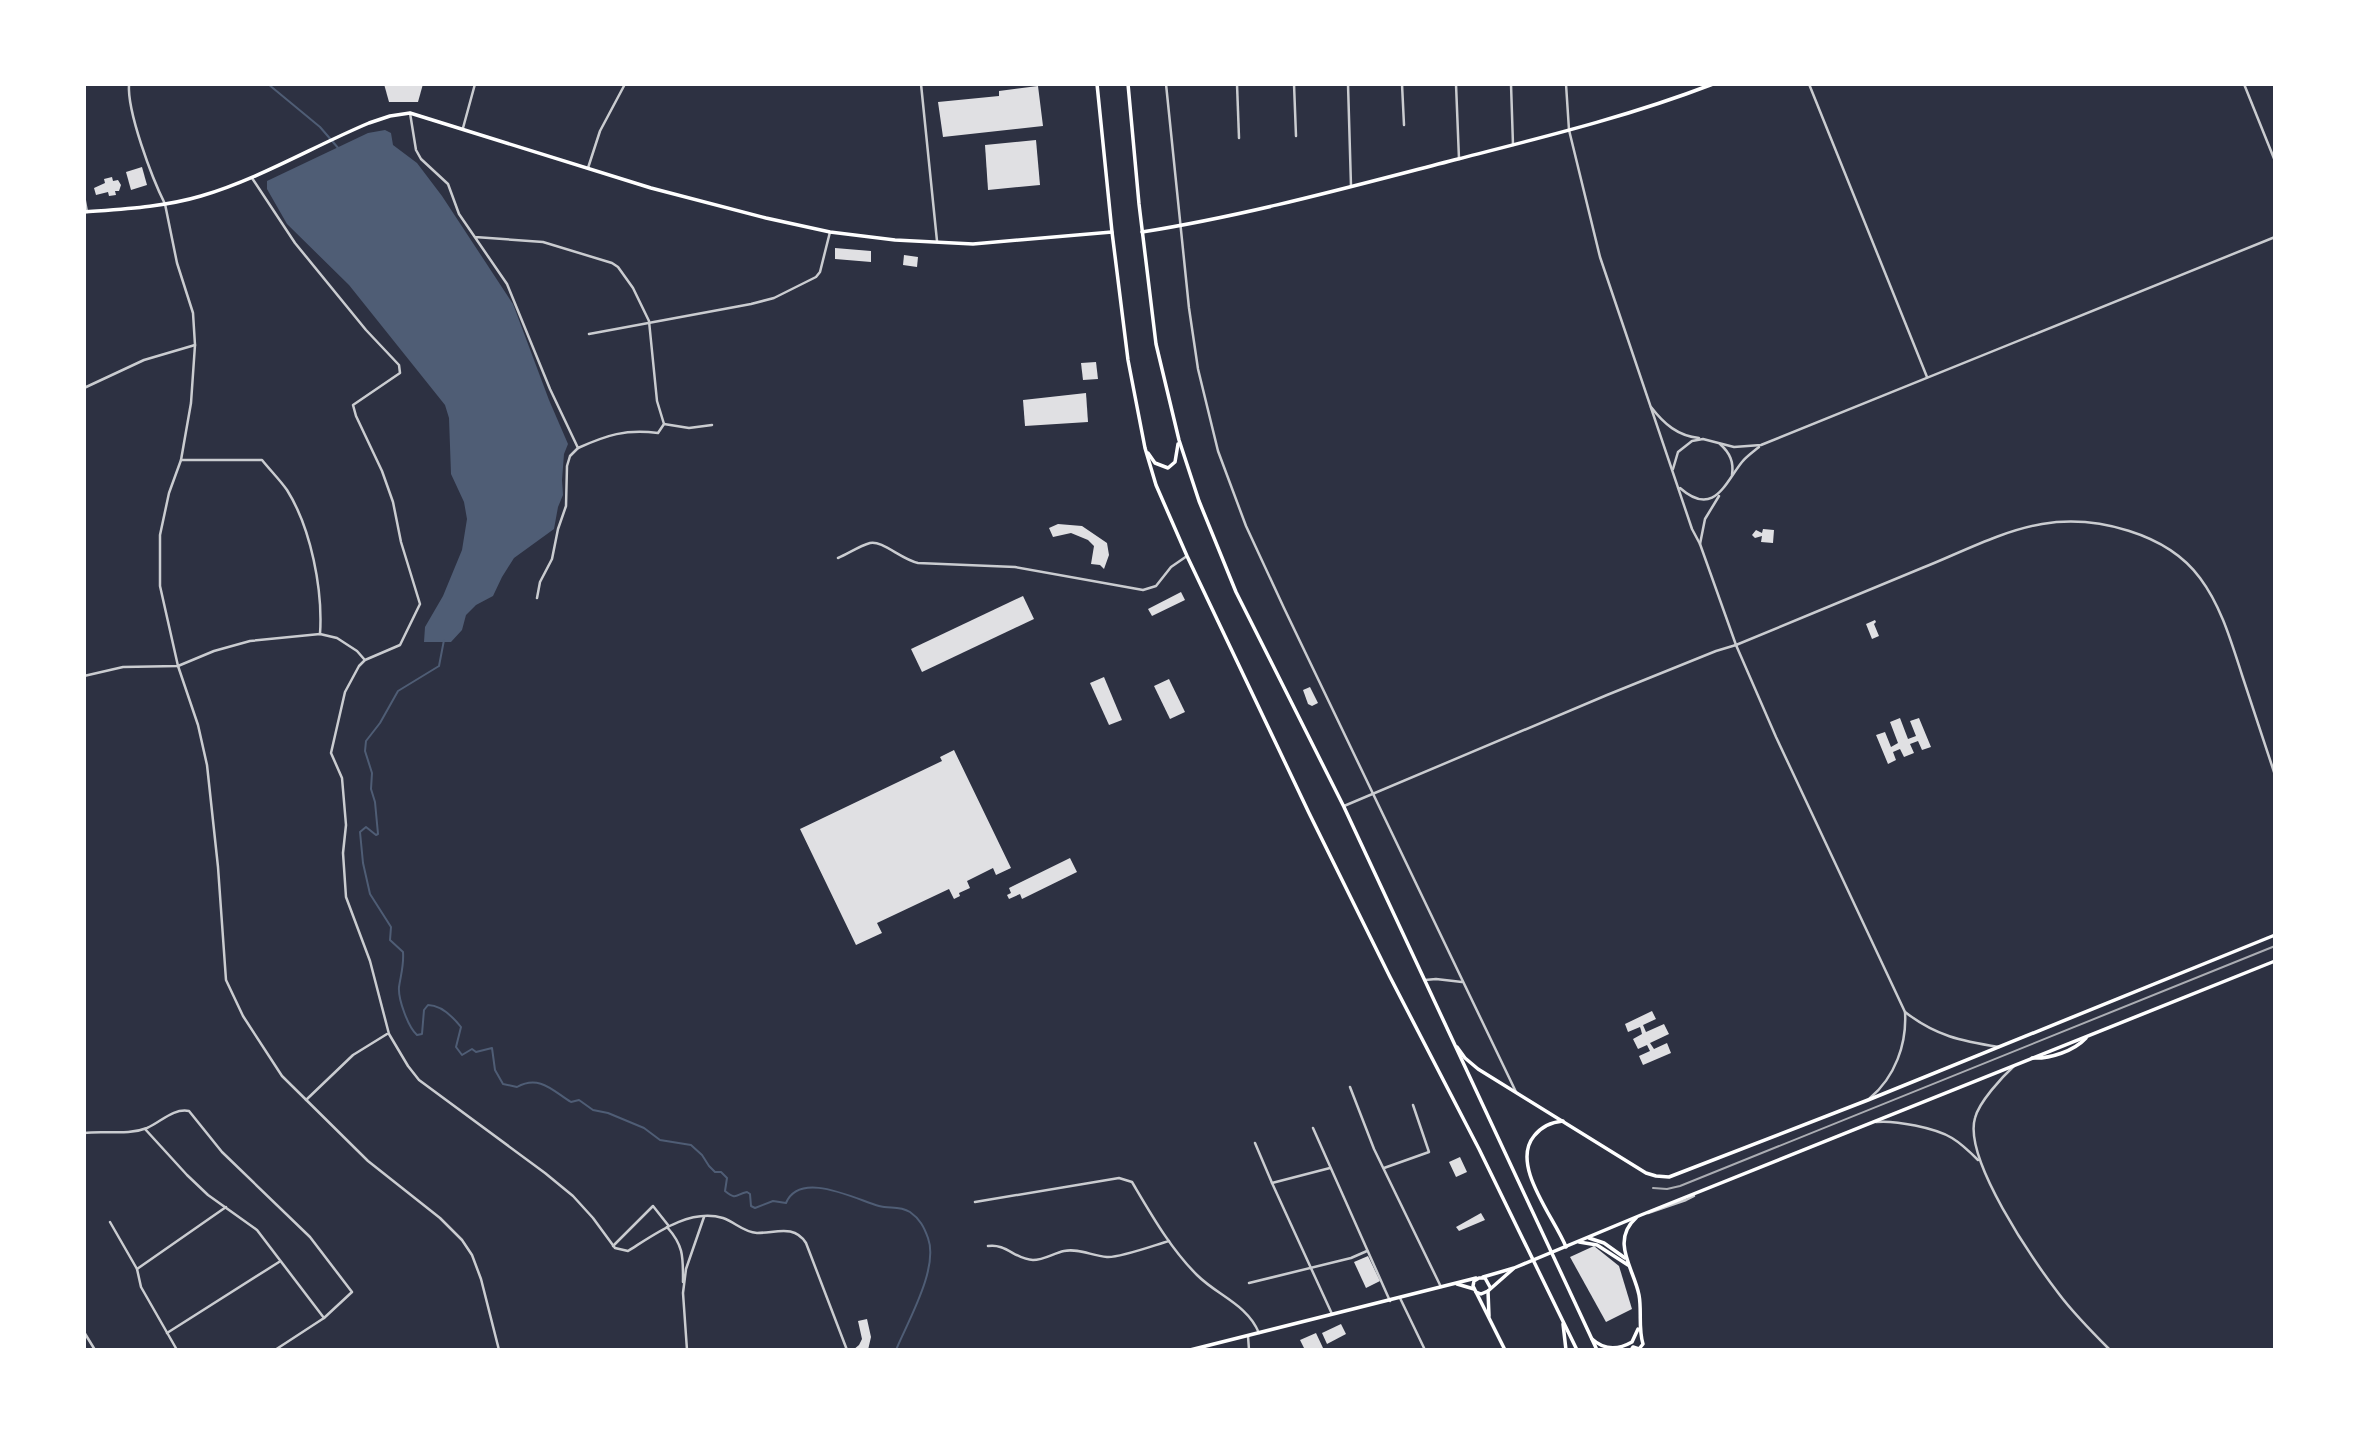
<svg xmlns="http://www.w3.org/2000/svg" width="2359" height="1434" font-family="'PT Sans',sans-serif">
  <style>
    .water { fill: #4f5d75 }
    .lines { fill: none; stroke-linecap: round; stroke-linejoin: round }
    .stream { stroke: #4f5d75; stroke-width: 2 }
    .building { fill: #e0e0e3 }
    .minor { stroke: #caccd0; stroke-width: 2.5 }
    .tertiary { stroke: #caccd0; stroke-width: 2.5 }
    .secondary { stroke: #fff; stroke-width: 3.5 }
    .primary { stroke: #fff; stroke-width: 3.5 }
    .trunk { stroke: #fff; stroke-width: 3.5 }
    .tram { stroke: #abadb3; stroke-width: 2 }
  </style>
  <rect width="100%" height="100%" fill="#2d3142"/>
  <polygon class="water" points="385,130 391,133 393,145 417,163 442,196 513,304 549,400 568,444 564,454 562,480 563,495 558,507 554,529 514,558 502,577 493,596 476,605 466,615 462,630 451,642 424,642 425,627 443,596 462,550 467,519 464,502 451,474 449,418 445,405 349,285 287,224 267,189 267,181 368,133"/>
  <g class="lines">
    <g class="stream">
      <polyline points="268,84 320,127 339,149"/>
      <path d="M 444,640 L 439,666 L 398,691 L 380,723 L 366,741 L 365,751 L 372,773 L 371,789 L 375,802 L 378,834 L 376,835 L 366,827 L 360,832 L 363,863 L 370,894 L 391,927 L 390,940 L 403,952 C 404,965 401,974 399,987 C 398,999 408,1027 417,1035 L 422,1034 L 424,1010 L 428,1005 C 441,1005 453,1017 461,1027 L 456,1047 L 462,1055 L 472,1049 L 476,1052 L 492,1048 L 495,1070 L 503,1084 L 517,1087 C 540,1074 554,1092 571,1102 L 579,1100 L 593,1110 L 608,1113 L 644,1128 L 660,1140 L 691,1145 L 702,1155 L 709,1166 L 715,1172 L 721,1172 L 727,1178 L 725,1191 C 737,1201 736,1194 747,1192 L 750,1194 L 751,1206 L 755,1208 L 773,1201 L 786,1203 C 800,1170 855,1199 879,1206 C 890,1209 899,1205 910,1212 C 920,1219 924,1227 928,1238 C 939,1268 908,1321 896,1350"/>
    </g>
  </g>
  <g class="building">
    <polygon points="384,84 423,84 418,102 389,102"/>
    <polygon points="1038,86 1043,126 943,137 938,102 999,96 999,91"/>
    <polygon points="1036,140 1040,185 988,190 985,145"/>
    <polygon points="142,167 147,185 131,190 126,172"/>
    <polygon points="112,177 113,181 118,180 121,185 119,191 115,191 116,195 109,196 108,192 96,195 94,188 105,183 104,179"/>
    <polygon points="835,248 871,251 871,262 835,259"/>
    <polygon points="904,255 918,257 917,267 903,265"/>
    <polygon points="1096,362 1098,379 1083,380 1081,363"/>
    <polygon points="1086,393 1088,422 1025,426 1023,400"/>
    <polygon points="1058,524 1082,526 1107,543 1109,555 1104,569 1100,565 1091,564 1094,546 1088,540 1071,533 1053,537 1049,528"/>
    <polygon points="1763,529 1774,530 1773,543 1761,542 1762,536 1755,538 1752,535 1756,530 1762,533"/>
    <polygon points="1181,592 1185,600 1152,616 1148,609"/>
    <polygon points="1023,596 1034,619 922,672 911,649"/>
    <polygon points="1875,620 1876,622 1874,624 1879,636 1872,639 1866,624"/>
    <polygon points="1104,677 1122,720 1109,725 1090,683"/>
    <polygon points="1169,679 1185,712 1170,719 1154,686"/>
    <polygon points="1310,687 1318,703 1312,706 1308,704 1303,690"/>
    <polygon points="1900,718 1908,739 1916,736 1910,721 1919,718 1931,747 1922,750 1918,741 1910,744 1914,753 1904,757 1900,749 1893,752 1896,760 1888,764 1876,735 1885,732 1891,747 1898,743 1890,722"/>
    <polygon points="954,750 1011,868 996,875 993,868 967,881 970,888 959,893 960,896 954,899 949,889 877,923 882,933 856,945 800,829 942,761 940,757"/>
    <polygon points="1070,858 1077,872 1022,899 1020,894 1009,899 1007,895 1011,893 1009,888"/>
    <polygon points="1652,1011 1656,1019 1643,1025 1646,1032 1664,1024 1669,1034 1650,1043 1654,1049 1667,1043 1671,1053 1643,1065 1639,1056 1650,1051 1647,1045 1638,1049 1633,1039 1642,1034 1641,1030 1640,1027 1628,1032 1625,1024"/>
    <polygon points="1460,1157 1467,1172 1456,1177 1449,1162"/>
    <polygon points="1481,1213 1485,1220 1459,1231 1456,1227"/>
    <polygon points="1594,1246 1619,1266 1632,1309 1606,1322 1570,1257"/>
    <polygon points="1368,1256 1380,1281 1366,1288 1354,1262"/>
    <polygon points="867,1319 871,1337 868,1350 853,1350 859,1345 862,1339 858,1321"/>
    <polygon points="1341,1324 1346,1334 1327,1344 1322,1333"/>
    <polygon points="1316,1333 1323,1348 1305,1350 1300,1340"/>
  </g>
  <g class="lines">
    <g class="minor">
      <path d="M 129,84 C 127,112 152,178 165,204"/>
      <polyline points="921,84 937,241"/>
      <polyline points="1166,84 1189,308 1198,369 1218,451 1246,526 1284,608 1516,1092"/>
      <polyline points="1237,84 1239,138"/>
      <polyline points="1294,84 1296,136"/>
      <polyline points="1348,84 1351,186"/>
      <polyline points="1402,84 1404,125"/>
      <polyline points="1456,84 1459,159"/>
      <polyline points="1511,84 1513,145"/>
      <polyline points="1566,84 1569,130"/>
      <polyline points="1809,84 1927,377"/>
      <polyline points="2244,84 2275,161"/>
      <path d="M 410,113 L 416,150 L 421,159 L 448,184 L 459,214 L 507,284 L 550,389 L 578,448 C 607,435 625,429 658,433 L 664,424 L 657,401 L 649,321 L 633,288 L 618,267 L 612,263 L 543,242 L 475,237"/>
      <polyline points="463,128 475,84"/>
      <polyline points="588,168 600,131 625,84"/>
      <path d="M 252,178 L 295,243 L 366,330 L 399,365 L 400,373 L 353,405 L 356,416 L 382,471 L 393,502 L 401,542 L 420,604 L 400,645 L 365,660 L 359,666 L 345,692 L 331,753 L 342,778 L 346,825 L 343,853 L 346,897 L 370,961 L 389,1034 L 408,1066 L 419,1080 L 545,1173 L 573,1196 L 593,1218 L 615,1248 L 628,1251 C 655,1234 689,1208 723,1218 C 735,1222 743,1232 757,1233 C 776,1233 794,1224 806,1243 L 847,1350"/>
      <polyline points="84,196 87,212"/>
      <polyline points="589,334 751,304 774,298 816,277 820,272 830,232"/>
      <polyline points="84,388 144,360 195,345"/>
      <polyline points="664,424 689,428 712,425"/>
      <path d="M 181,460 L 262,460 C 270,470 280,480 287,490 C 311,528 323,590 320,634"/>
      <path d="M 838,558 C 848,554 859,546 870,543 C 882,540 902,560 918,563 L 1015,567 L 1143,590 L 1156,586 L 1171,567 L 1187,556"/>
      <polyline points="537,598 540,582 552,559 558,529 566,506 567,466 570,456 578,448"/>
      <path d="M 1736,645 C 1798,619 1860,594 1922,568 C 1960,553 2001,531 2042,524 C 2095,515 2167,533 2200,578 C 2221,606 2231,641 2242,675 C 2253,708 2264,742 2275,775"/>
      <polyline points="84,676 123,667 178,666 214,651 250,641 320,634 337,638 357,651 364,659"/>
      <polyline points="1425,980 1436,979 1462,982"/>
      <polyline points="1350,1087 1374,1149 1441,1287"/>
      <polyline points="306,1100 353,1055 387,1034"/>
      <polyline points="1313,1128 1390,1301"/>
      <polyline points="145,1129 187,1175 208,1195 257,1230 324,1318"/>
      <path d="M 84,1133 C 105,1130 127,1136 147,1128 C 161,1122 173,1108 189,1111 L 222,1152 L 310,1237 L 352,1292 L 324,1318 L 275,1350"/>
      <polyline points="1255,1143 1272,1183"/>
      <polyline points="1330,1168 1272,1183 1332,1314"/>
      <polyline points="1384,1168 1429,1152 1413,1105"/>
      <path d="M 975,1202 L 1119,1178 L 1132,1182 C 1151,1214 1170,1248 1197,1275 C 1218,1296 1247,1304 1259,1333"/>
      <polyline points="1648,1213 1686,1200 1694,1196"/>
      <polyline points="110,1222 137,1269 141,1287 177,1350"/>
      <path d="M 667,1227 C 684,1246 683,1257 683,1282"/>
      <polyline points="613,1246 653,1206 668,1225"/>
      <path d="M 988,1246 C 1006,1243 1016,1260 1033,1260 C 1044,1260 1054,1253 1064,1251 C 1079,1248 1092,1256 1107,1257 C 1120,1258 1155,1245 1169,1241"/>
      <polyline points="137,1269 226,1207"/>
      <polyline points="1249,1283 1351,1258 1367,1251"/>
      <polyline points="1400,1298 1425,1350"/>
      <polyline points="84,1332 95,1350"/>
      <polyline points="167,1333 279,1262"/>
      <polyline points="1248,1336 1249,1350"/>
      <polyline points="687,1350 683,1293 686,1269 704,1217"/>
    </g>
    <g class="tertiary">
      <path d="M 1569,130 L 1600,257 L 1692,529 L 1700,544 L 1736,645 L 1776,737 L 1905,1012 C 1907,1044 1895,1077 1870,1098"/>
      <polyline points="165,204 177,263 193,313 195,345 191,403 181,460 169,493 160,535 160,586 178,666 198,725 207,765 218,867 226,980 243,1016 282,1076 368,1161 440,1218 462,1240 472,1255 481,1279 499,1350"/>
      <path d="M 1651,407 C 1664,424 1678,436 1699,438"/>
      <path d="M 1720,444 C 1730,453 1734,462 1732,475"/>
      <polyline points="1673,469 1678,452 1692,441 1703,439 1734,447 1761,445 2275,237"/>
      <path d="M 1680,488 C 1714,518 1725,483 1742,462 C 1747,456 1753,452 1759,447"/>
      <polyline points="1700,544 1705,519 1719,496"/>
      <polyline points="1344,806 1607,695 1716,651 1736,645"/>
      <path d="M 1905,1012 C 1936,1036 1961,1041 1999,1047"/>
      <path d="M 2014,1066 C 2002,1077 1979,1102 1975,1118 C 1963,1159 2033,1260 2059,1294 C 2074,1314 2092,1332 2110,1350"/>
      <path d="M 1876,1122 C 1895,1120 1936,1128 1952,1138 C 1962,1144 1970,1152 1978,1160"/>
    </g>
    <g class="secondary">
      <path d="M 84,212 C 123,209 164,207 201,196 C 259,179 314,146 369,123 L 390,116 L 410,113 L 651,188 L 766,218 L 830,232 L 895,240 L 973,244 L 1112,232"/>
      <path d="M 1142,232 C 1249,215 1353,186 1458,159 C 1544,137 1630,116 1713,84"/>
      <polyline points="1457,1284 1474,1289"/>
      <polyline points="1190,1350 1476,1278"/>
    </g>
    <g class="primary">
      <polyline points="1457,1047 1465,1058 1478,1069 1646,1173 1656,1176 1669,1177 1868,1100 2275,935"/>
      <path d="M 2032,1058 C 2050,1059 2074,1051 2086,1038"/>
      <path d="M 1563,1121 C 1552,1122 1541,1127 1534,1136 C 1510,1165 1554,1217 1566,1247"/>
      <polyline points="1589,1238 1604,1243 1625,1258"/>
      <polyline points="1579,1242 1597,1245 1628,1265"/>
      <polyline points="1483,1277 1514,1268 1641,1215 2275,961"/>
      <polyline points="1488,1291 1481,1294 1476,1292 1473,1286 1474,1281 1479,1278 1485,1278 1490,1287"/>
      <polyline points="1476,1292 1505,1350"/>
      <polyline points="1489,1316 1488,1291 1513,1269"/>
      <polyline points="1563,1324 1566,1350"/>
      <path d="M 1592,1339 C 1604,1350 1618,1350 1632,1342 L 1638,1329"/>
      <path d="M 1631,1350 L 1633,1347 L 1639,1349 L 1643,1344 C 1638,1328 1642,1311 1639,1295 C 1634,1269 1610,1241 1636,1218"/>
    </g>
    <g class="trunk">
      <polyline points="1097,84 1112,232 1128,360 1145,448 1156,485 1187,556 1309,813 1390,977 1479,1149 1577,1350"/>
      <polyline points="1128,84 1139,204 1156,344 1179,440 1199,501 1236,592 1344,807 1597,1350"/>
      <polyline points="1148,453 1155,463 1168,468 1175,462 1178,444"/>
    </g>
    <polyline class="tram" points="1653,1188 1667,1189 1680,1186 2275,946"/>
  </g>
  <rect width="2359" height="1434" fill="none" stroke="#ffffff" stroke-width="172"/>
</svg>
